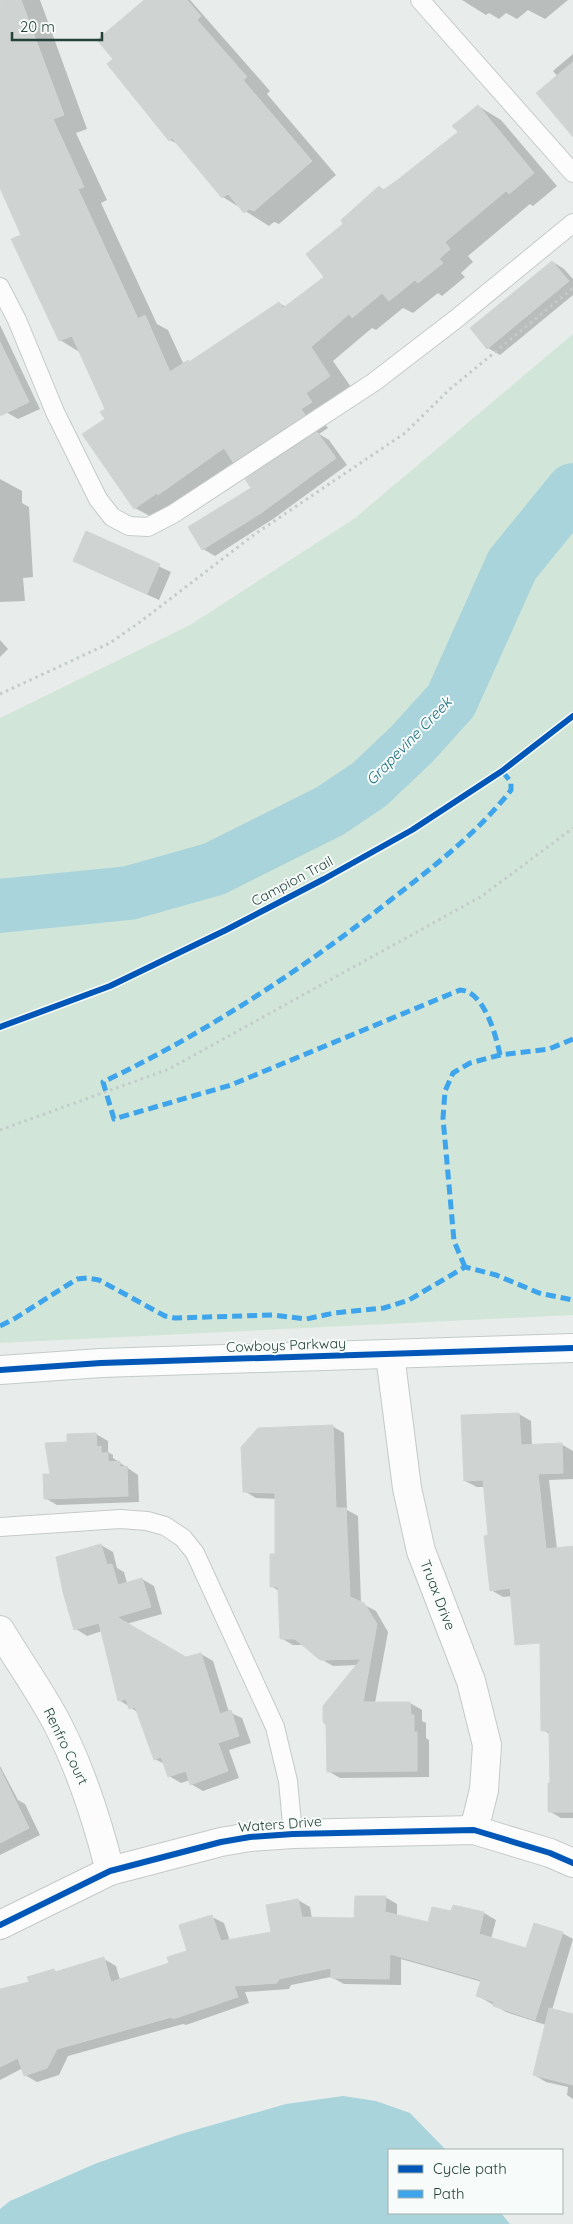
<svg xmlns="http://www.w3.org/2000/svg" width="573" height="2224" font-family="Quicksand,sans-serif">
  <style>
    .green { fill: #d1e6d8 }
    .water { fill: #a9d4db }
    .shadow { fill: #0003 }
    .lines { fill: none; stroke-linecap: round; stroke-linejoin: round }
    .river { stroke: #a9d4db; stroke-width: 54 }
    .building { fill: #cfd4d2; stroke: #d1d6d4 }
    .lane-casing { stroke: #c5cac8; stroke-width: 20 }
    .street-casing { stroke: #c5cac8; stroke-width: 30 }
    .secondary-casing { stroke: #c3cbc8; stroke-width: 30 }
    .path { stroke: #c3ccca; stroke-width: 3; stroke-dasharray: 2.5 4; stroke-linecap: butt }
    .lane { stroke: #fcfcfc; stroke-width: 18 }
    .street { stroke: #fcfcfc; stroke-width: 28 }
    .secondary { stroke: #fcfcfc; stroke-width: 28 }
    .quiet { stroke: #3ea4ec; stroke-width: 5; stroke-dasharray: 10 5; stroke-linecap: butt }
    .cycleway-casing { stroke: #f7fbf9; stroke-width: 9 }
    .cycleway { stroke: #0057b8; stroke-width: 6 }
    .labels { text-anchor: middle; stroke-width: 4; stroke-linejoin: round; paint-order: stroke }
    .street-label { font-size: 14px; fill: #24423a; stroke: #f7fbf9 }
    .water-label { font-size: 15px; font-style: italic; fill: #1c6f80; stroke: #f7fbf9 }
  </style>
  <rect width="100%" height="100%" fill="#e8edeb"/>
  <polygon class="green" points="573,334 573,1315 0,1343 0,718 190,625 355,518"/>
  <polygon class="water" points="343,2096 376,2101 410,2113 446,2150 389,2150 389,2213 501,2213 510,2224 0,2224 0,2209 10,2201 97,2163 181,2134 286,2104"/>
  <g class="shadow">
    <polygon points="0,0 40,0 87,129 76,133 107,200 101,203 157,324 168,330 184,365 190,363 279,303 286,307 326,277 345,224 380,187 385,190 459,132 478,106 501,120 557,186 533,206 530,204 468,256 473,262 461,273 465,277 442,296 438,293 413,313 403,308 376,330 372,328 333,361 353,390 324,423 328,428 319,434 329,440 347,465 273,519 215,556 203,549 253,488 256,474 242,465 159,521 135,508 106,419 106,410 81,353 60,340 0,180"/>
    <polygon points="146,0 190,0 270,91 267,94 336,175 279,224 274,222 269,226 223,197 181,146 170,140 115,59"/>
    <polygon points="462,0 568,0 545,19 528,10 517,19 506,13 499,19 489,13 486,15"/>
    <polygon points="573,54 573,135 558,77 553,71"/>
    <polygon points="553,262 564,269 573,279 573,295 500,355 488,348"/>
    <polygon points="0,325 40,409 18,419 6,412 0,399"/>
    <polygon points="0,479 22,491 22,503 29,507 33,577 23,578 25,601 0,602"/>
    <polygon points="87,533 171,572 159,600 86,567"/>
    <polygon points="0,640 8,649 0,657"/>
    <polygon points="519,1414 531,1421 532,1446 561,1444 573,1451 573,1479 549,1480 557,1549 573,1547 573,1634 512,1596 503,1597 491,1590 490,1536 485,1487 477,1487 465,1481"/>
    <polygon points="332,1426 344,1433 347,1510 358,1516 361,1603 376,1611 388,1632 375,1703 410,1703 422,1710 422,1721 426,1723 426,1738 429,1740 429,1777 340,1778 328,1771 358,1665 333,1666 321,1659 304,1645 293,1645 281,1638 279,1591 271,1586 276,1555 276,1499 256,1498 244,1491"/>
    <polygon points="96,1434 108,1441 108,1452 113,1455 113,1458 138,1475 139,1502 57,1505 45,1498 51,1475 68,1443"/>
    <polygon points="101,1545 113,1552 117,1568 124,1572 127,1583 142,1579 154,1586 162,1614 126,1624 186,1659 201,1654 213,1661 229,1712 242,1718 251,1743 229,1750 239,1778 203,1791 191,1784 190,1780 181,1783 169,1776 166,1765 155,1759 139,1713 119,1700 102,1631 87,1636 76,1629"/>
    <polygon points="573,1668 573,1818 561,1818 549,1811 551,1785 551,1735 543,1730"/>
    <polygon points="0,1766 18,1800 25,1804 40,1835 0,1855"/>
    <polygon points="385,1897 397,1904 397,1916 429,1924 452,1913 453,1906 484,1913 496,1920 491,1939 527,1950 562,1933 573,1939 552,2010 573,2016 573,2099 567,2095 568,2087 546,2082 534,2075 546,2025 506,2012 478,1996 482,1982 401,1959 401,1985 344,1984 331,1977 291,1985 289,1989 245,1992 249,2003 186,2025 183,2024 68,2056 59,2075 37,2082 25,2075 23,2068 0,2080 0,1992 31,1983 54,1970 57,1972 104,1959 116,1966 120,1980 170,1964 188,1952 212,1917 224,1923 230,1941 272,1933 298,1900 310,1907 312,1919 356,1919"/>
  </g>
  <g class="lines">
    <polyline class="river" points="0,906 129,893 214,869 330,811 370,784 412,744 451,701 512,565 573,490"/>
  </g>
  <g class="building">
    <polygon points="0,0 21,0 64,115 53,119 84,187 78,189 138,319 145,315 170,372 188,360 189,362 279,302 283,308 324,277 306,254 343,224 341,220 379,186 383,190 395,182 458,132 452,126 478,105 534,173 509,194 506,191 445,242 450,249 439,259 443,263 418,283 415,280 389,301 382,293 352,318 349,314 311,347 330,376 306,393 312,402 301,409 305,415 233,462 224,448 158,495 157,493 134,509 82,434 105,419 100,412 105,409 72,336 59,341 11,239 21,235 0,188"/>
    <polygon points="144,0 187,0 201,16 197,20 247,77 243,80 312,161 254,211 249,209 244,213 228,194 222,198 172,138 169,141 107,64 113,59 97,40"/>
    <polygon points="573,62 573,137 536,93"/>
    <polygon points="552,261 569,281 487,349 470,328"/>
    <polygon points="0,342 29,402 0,416"/>
    <polygon points="317,432 336,458 261,513 202,550 188,527 251,488 245,479"/>
    <polygon points="86,531 160,564 147,594 73,561"/>
    <polygon points="519,1413 521,1445 562,1443 563,1473 538,1474 546,1549 573,1546 573,1812 548,1812 548,1783 550,1783 549,1731 541,1731 540,1643 515,1645 510,1588 490,1591 484,1536 488,1535 483,1480 464,1481 461,1415"/>
    <polygon points="333,1425 336,1508 346,1508 350,1597 364,1603 377,1624 363,1702 410,1702 411,1715 414,1715 414,1732 417,1732 417,1771 327,1772 326,1725 323,1722 323,1706 361,1659 320,1660 295,1639 280,1639 278,1587 270,1587 270,1554 275,1554 275,1493 243,1492 241,1447 258,1428"/>
    <polygon points="96,1433 97,1447 101,1446 101,1453 108,1453 108,1462 120,1461 120,1467 127,1466 128,1496 44,1499 43,1474 50,1474 45,1443 67,1442 67,1434"/>
    <polygon points="101,1544 107,1565 112,1564 118,1585 142,1578 151,1607 117,1617 186,1657 201,1653 220,1714 231,1710 239,1736 218,1743 228,1771 190,1785 186,1771 168,1777 161,1757 154,1760 135,1707 129,1709 126,1699 118,1701 99,1623 74,1630 63,1592 56,1557"/>
    <polygon points="0,1769 29,1828 0,1843"/>
    <polygon points="355,1896 386,1896 385,1912 428,1922 432,1907 451,1911 453,1905 484,1912 479,1934 526,1948 534,1923 563,1932 535,2020 493,2006 494,2002 476,1996 481,1980 390,1954 389,1979 331,1978 331,1968 279,1979 277,1983 234,1986 238,1997 173,2019 172,2017 57,2049 47,2068 24,2076 18,2058 0,2067 0,1989 29,1982 27,1977 54,1969 55,1972 104,1957 111,1982 169,1963 167,1957 187,1951 179,1925 212,1915 221,1941 271,1932 266,1905 298,1899 302,1917 354,1918"/>
    <polygon points="549,2008 573,2014 573,2085 533,2075"/>
  </g>
  <g class="lines">
    <g class="lane-casing">
      <g id="lane">
        <polyline points="420,0 573,173"/>
        <polyline points="0,287 17,320 55,412 98,499 112,517 129,526 148,527 173,514 374,382 456,319 573,223"/>
        <polyline points="0,1527 120,1519 147,1521 165,1526 183,1538 195,1553 275,1727 288,1781 293,1834"/>
      </g>
    </g>
    <g class="street-casing">
      <g id="street">
        <polyline points="390,1355 407,1488 421,1551 471,1681 487,1745 484,1790 474,1830"/>
        <path d="M 0,1630 C 19,1662 41,1692 58,1725 C 82,1772 97,1819 110,1871"/>
        <polyline points="0,1925 110,1871 221,1842 250,1837 293,1834 474,1830 550,1853 573,1863"/>
      </g>
    </g>
    <g class="secondary-casing">
      <polyline id="secondary" points="0,1370 101,1363 573,1348"/>
    </g>
    <g class="path">
      <polyline points="0,694 110,643 140,622 255,534 405,433 450,389 573,288"/>
      <polyline points="0,1130 169,1069 482,896 573,828"/>
    </g>
    <use href="#lane" class="lane"/>
    <use href="#street" class="street"/>
    <use href="#secondary" class="secondary"/>
    <g class="quiet">
      <path d="M 500,1055 C 496,1035 484,991 460,990 L 231,1085 L 114,1119 L 103,1082 C 208,1032 306,967 397,895 C 437,864 480,830 511,790 L 511,782 L 502,771"/>
      <polyline points="465,1267 454,1241 443,1118 445,1091 453,1073 470,1063 500,1055 549,1049 573,1039"/>
      <polyline points="0,1326 14,1319 77,1279 87,1278 99,1280 165,1316 175,1318 273,1315 306,1319 334,1313 384,1308 409,1300 465,1267 496,1275 539,1293 573,1300"/>
    </g>
    <g class="cycleway-casing">
      <g id="cycleway">
        <polyline points="0,1027 110,986 226,930 324,879 412,830 502,771 573,716"/>
        <polyline points="0,1370 101,1363 573,1348"/>
        <polyline points="0,1925 110,1871 221,1842 250,1837 293,1834 474,1830 550,1853 573,1863"/>
      </g>
    </g>
    <use href="#cycleway" class="cycleway"/>
  </g>
  <g class="labels">
    <g class="street-label">
      <text transform="translate(292 881) rotate(-28)" y="5">Campion Trail</text>
      <text transform="translate(286 1345) rotate(-2)" y="5">Cowboys Parkway</text>
      <text transform="translate(438 1595) rotate(69)" y="5">Truax Drive</text>
      <text transform="translate(66 1746) rotate(64)" y="5">Renfro Court</text>
      <text transform="translate(280 1824) rotate(-4)" y="5">Waters Drive</text>
    </g>
    <g class="water-label">
      <text transform="translate(409 741) rotate(-46)" y="5">Grapevine Creek</text>
    </g>
  </g>
  <rect x="388" y="2149" width="175" height="65" fill="#f7fbf9" stroke="#a3b1ad"/>
  <rect x="398" y="2165" width="25" height="8" fill="#0057b8" stroke="#a3b1ad"/>
  <text x="433" y="2174" font-size="15" fill="#24423a">Cycle path</text>
  <rect x="398" y="2190" width="25" height="8" fill="#3ea4ec" stroke="#a3b1ad"/>
  <text x="433" y="2199" font-size="15" fill="#24423a">Path</text>
  <path d="M12 32v8h90v-8" fill="none" stroke="#24423a" stroke-width="2.5"/>
  <text x="20" y="32" font-size="15" fill="#24423a" stroke="#f7fbf9" stroke-width="4" paint-order="stroke">20 m</text>
</svg>
